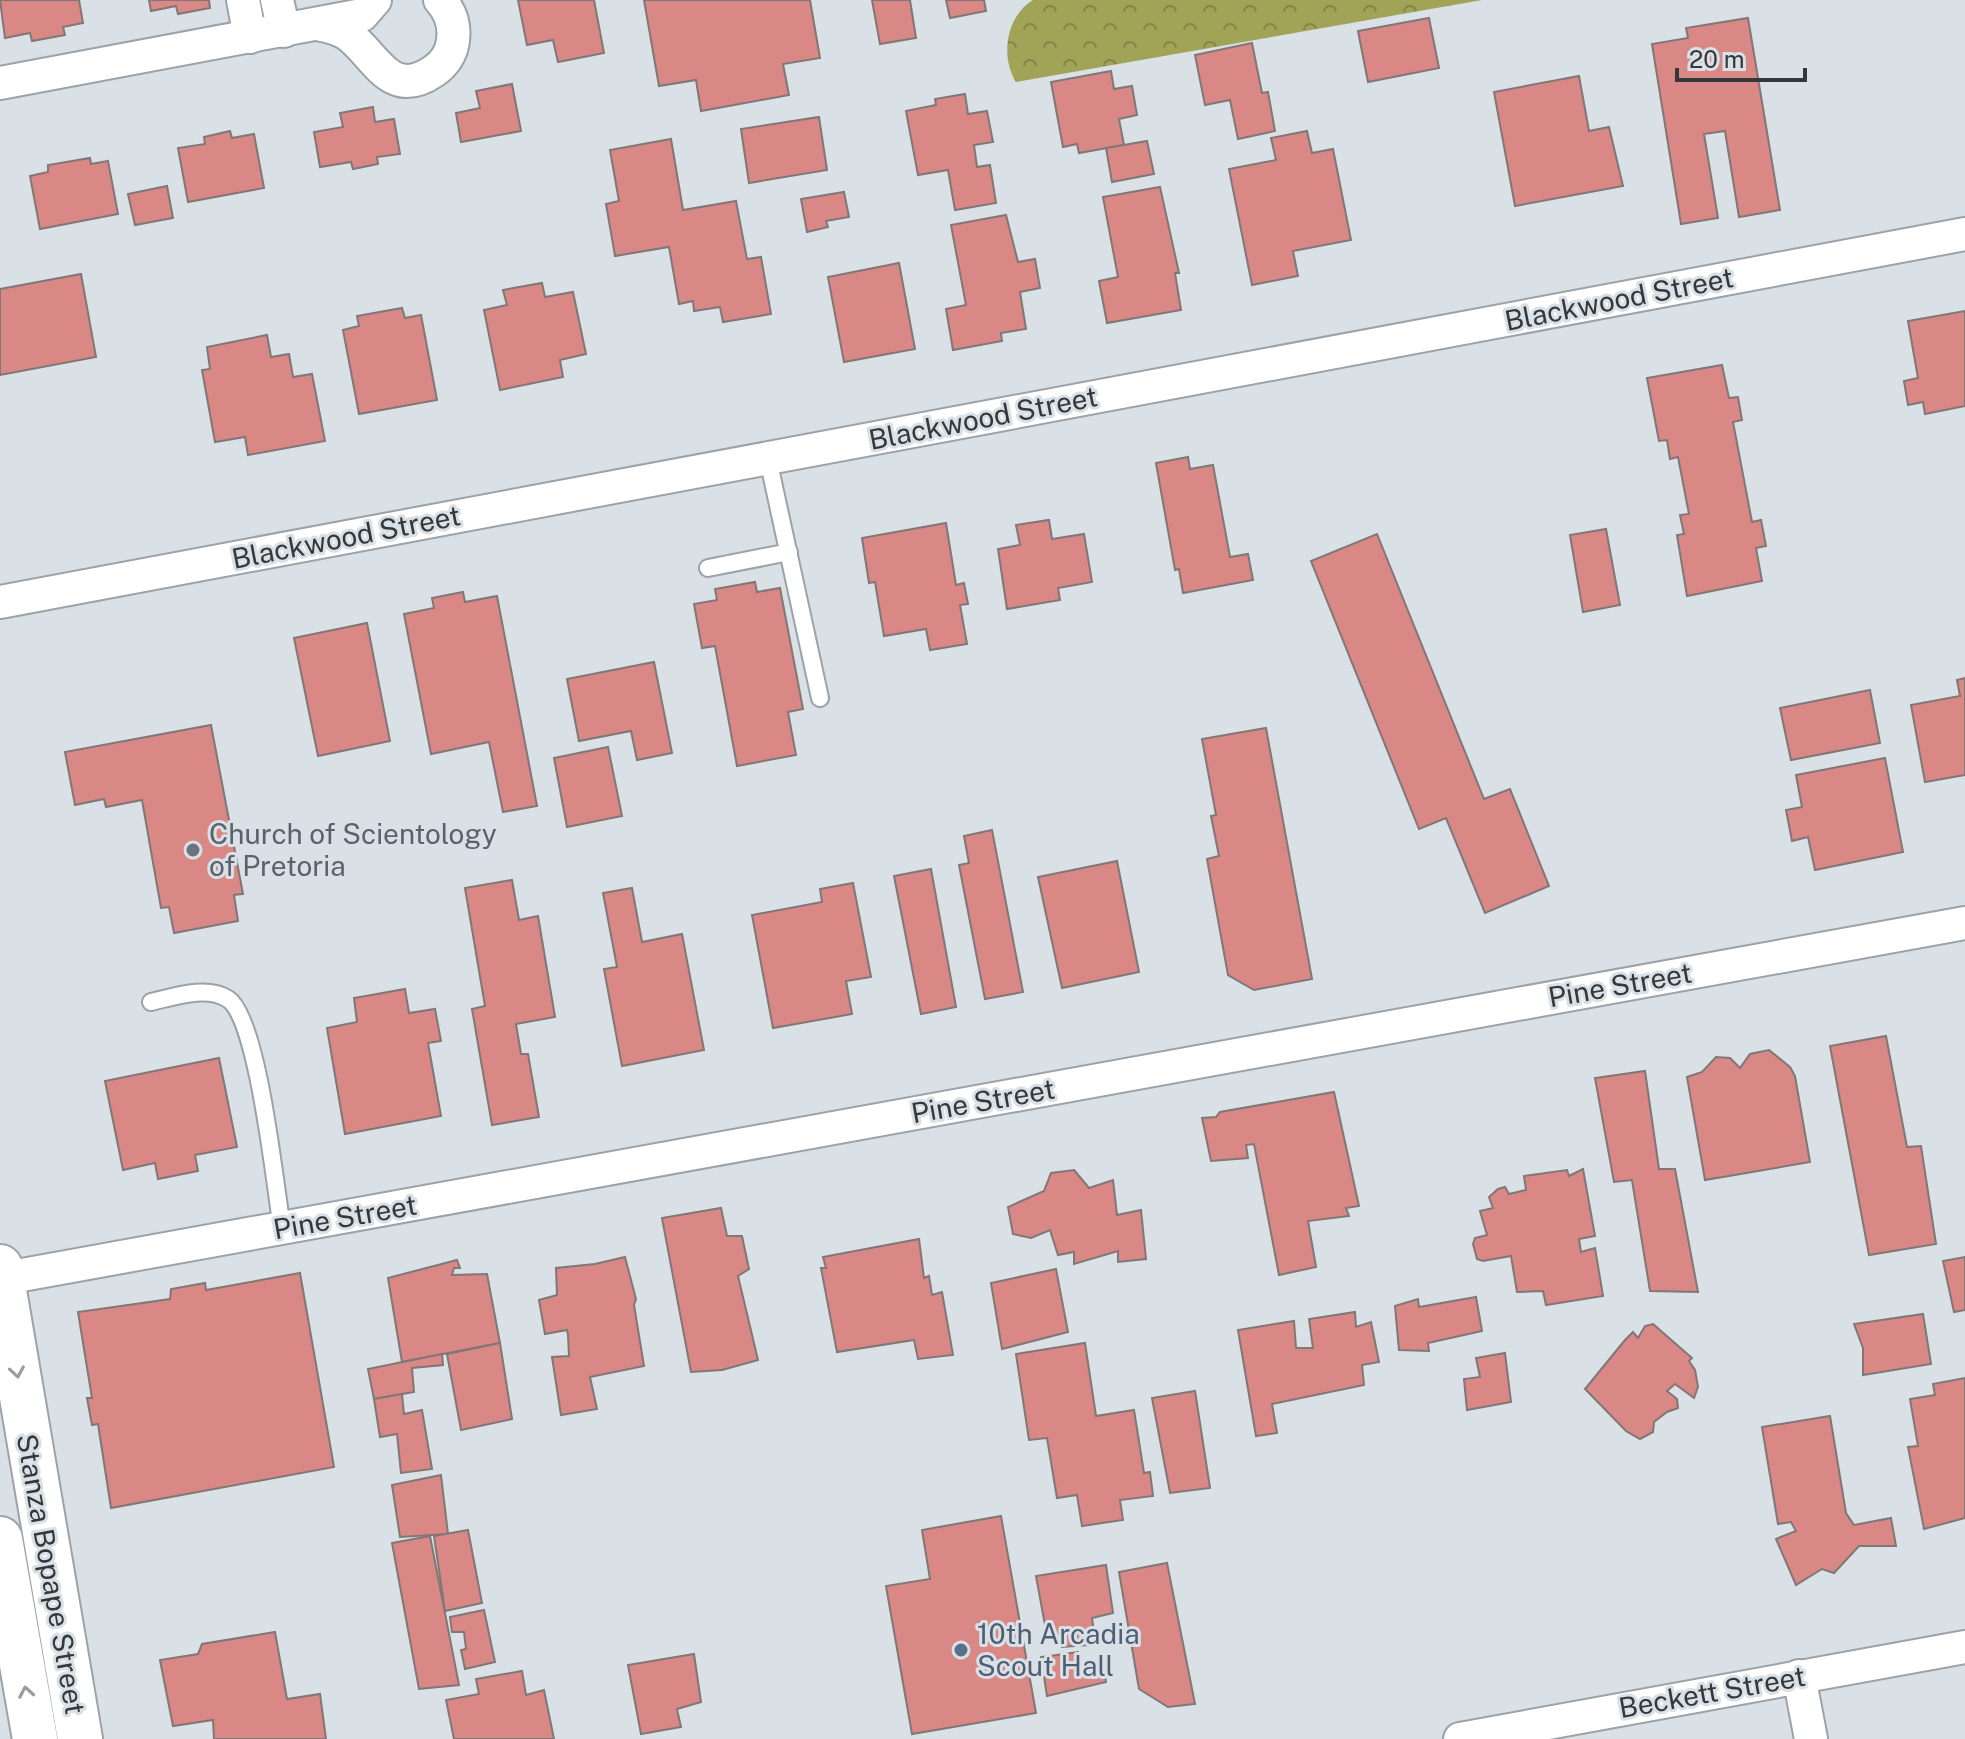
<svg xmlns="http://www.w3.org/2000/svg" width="1965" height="1739" font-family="'Public Sans',sans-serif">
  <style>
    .forest { fill: url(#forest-crowns) }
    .building { fill: #d98885; stroke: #807776; stroke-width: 2 }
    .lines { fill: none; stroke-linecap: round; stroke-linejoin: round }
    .lane-casing { stroke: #9ca3a8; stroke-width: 20 }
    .street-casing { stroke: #9ca3a8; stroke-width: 36 }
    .secondary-casing { stroke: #9ca3a8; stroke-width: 48 }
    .lane { stroke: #fff; stroke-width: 16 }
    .street { stroke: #fff; stroke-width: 32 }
    .secondary { stroke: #fff; stroke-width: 44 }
    .oneway { stroke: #9a9c9c }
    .worship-dot { fill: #6b7280; stroke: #d9e0e6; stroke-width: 3 }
    .service-dot { fill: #5c6f8a; stroke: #d9e0e6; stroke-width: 3 }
    .labels { text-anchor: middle; stroke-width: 6; stroke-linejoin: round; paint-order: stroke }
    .street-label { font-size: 28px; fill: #35383a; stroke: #d9e0e6 }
    .worship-label { font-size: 28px; fill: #5b616d; stroke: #d9e0e6; text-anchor: start }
    .service-label { font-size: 28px; fill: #4e5e75; stroke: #d9e0e6; text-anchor: start }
  </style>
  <defs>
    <pattern id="forest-crowns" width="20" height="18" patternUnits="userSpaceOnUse" patternTransform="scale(2)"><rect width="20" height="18" fill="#a1a357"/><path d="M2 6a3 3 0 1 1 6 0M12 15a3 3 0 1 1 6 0" fill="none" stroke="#848649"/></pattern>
  </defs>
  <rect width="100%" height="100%" fill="#d9e0e6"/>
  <path class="forest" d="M 1033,0 L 1482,0 L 1016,82 C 1000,57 1006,16 1033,0 Z"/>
  <g class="building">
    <polygon points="0,0 79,0 83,23 63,27 65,35 32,41 30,33 5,38"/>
    <polygon points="149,0 209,0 210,8 178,14 176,6 151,11"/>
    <polygon points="518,0 594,0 604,53 558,62 553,40 527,45"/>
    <polygon points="644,0 810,0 820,58 783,64 789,95 701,111 696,80 659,86"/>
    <polygon points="872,0 910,0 916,38 880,44"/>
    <polygon points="946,0 984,0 986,11 950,18"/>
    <polygon points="1429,18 1439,68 1368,82 1358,31"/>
    <polygon points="1748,18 1780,210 1739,217 1725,131 1704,134 1718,218 1681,224 1652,44 1688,38 1686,28"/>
    <polygon points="1252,43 1262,93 1268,92 1275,131 1238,139 1230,100 1205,105 1195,55"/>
    <polygon points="1111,71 1114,89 1132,86 1137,115 1119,119 1124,145 1079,153 1077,144 1063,147 1051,82"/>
    <polygon points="1579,76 1589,131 1609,127 1623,186 1515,206 1494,92"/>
    <polygon points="512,84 521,131 461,142 456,113 480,108 476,91"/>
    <polygon points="965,94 968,114 987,111 993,142 974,145 977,167 990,165 996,203 955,210 948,170 918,175 906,111 936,105 935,99"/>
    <polygon points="373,107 375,122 394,119 400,154 377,157 378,164 353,169 351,162 320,167 314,132 343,127 340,113"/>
    <polygon points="819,117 827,170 749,183 741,129"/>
    <polygon points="230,131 232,138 254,134 264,188 188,202 178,148 205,144 204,137"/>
    <polygon points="1307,131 1312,153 1333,149 1351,240 1293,251 1298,276 1252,285 1229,169 1276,160 1271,138"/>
    <polygon points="671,139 683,210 736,201 747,259 761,257 771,314 723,322 720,307 694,311 693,301 679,304 669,247 615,256 606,204 619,201 610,150"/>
    <polygon points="1147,141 1154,174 1112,182 1106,148"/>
    <polygon points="90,158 91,164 108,161 118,214 40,229 30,176 48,172 48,165"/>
    <polygon points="167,186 173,218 135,225 128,194"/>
    <polygon points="1160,187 1179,273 1175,273 1181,310 1107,323 1099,281 1118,277 1103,197"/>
    <polygon points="844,192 849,217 826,221 828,227 807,232 801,199"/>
    <polygon points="1006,215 1018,262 1035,259 1040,288 1020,292 1026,329 1001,333 1002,341 953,350 946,309 966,305 951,225"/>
    <polygon points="899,263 915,349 844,362 828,277"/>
    <polygon points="81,274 96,357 0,375 0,289"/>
    <polygon points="542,283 545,297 573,292 586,354 560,360 563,377 500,390 484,310 507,305 503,290"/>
    <polygon points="402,308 405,318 421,315 437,400 359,414 343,330 359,326 357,316"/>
    <polygon points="1965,311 1965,406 1925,414 1923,402 1908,405 1904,381 1918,378 1908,321"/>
    <polygon points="267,335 271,357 289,354 293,377 312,374 325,441 248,455 245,437 215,442 202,370 210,369 207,347"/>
    <polygon points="1722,365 1729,398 1738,397 1742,420 1733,422 1752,522 1761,520 1766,546 1756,548 1762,581 1687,596 1677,535 1684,534 1680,515 1689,514 1678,457 1670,459 1667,440 1659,441 1647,378"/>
    <polygon points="1188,457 1190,469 1213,465 1230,557 1248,554 1253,580 1183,593 1179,569 1175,570 1156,463"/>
    <polygon points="1049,520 1052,539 1084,534 1092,582 1058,588 1060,600 1007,609 998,549 1020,545 1016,525"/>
    <polygon points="946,523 956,585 964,583 968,604 960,605 967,644 930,650 926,629 884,636 875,582 869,583 862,538"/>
    <polygon points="1606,529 1620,605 1583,612 1570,535"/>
    <polygon points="1377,534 1484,799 1510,789 1549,886 1485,913 1446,818 1419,829 1311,561"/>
    <polygon points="755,582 757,592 780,588 803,709 788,712 796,755 737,766 715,646 702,648 694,604 717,600 715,589"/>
    <polygon points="463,592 465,602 497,596 537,806 503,812 489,742 431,754 404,614 434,608 432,598"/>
    <polygon points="367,623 390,741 318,756 294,638"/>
    <polygon points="654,662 672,753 637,760 631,731 579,741 567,679"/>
    <polygon points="1965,678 1965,775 1925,782 1911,705 1960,696 1957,680"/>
    <polygon points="1870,690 1880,743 1791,760 1780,708"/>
    <polygon points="211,725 243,894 234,895 238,921 174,933 169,907 161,908 142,800 106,807 104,799 75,805 65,752"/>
    <polygon points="1266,728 1312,979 1254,990 1228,975 1207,859 1219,856 1211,816 1216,815 1202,739"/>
    <polygon points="608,747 622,816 567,827 554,758"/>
    <polygon points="1885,758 1903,852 1815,870 1808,837 1792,841 1786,810 1802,807 1796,775"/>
    <polygon points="992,830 1023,992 985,999 959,865 969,863 964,836"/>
    <polygon points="1117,861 1139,972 1062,988 1038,877"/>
    <polygon points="931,869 956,1007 921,1014 894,876"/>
    <polygon points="512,880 519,920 538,916 555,1017 516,1024 521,1054 528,1054 539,1117 492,1125 472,1009 485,1006 465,888"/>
    <polygon points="853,883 871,977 846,981 852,1014 773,1028 752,915 822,902 820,889"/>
    <polygon points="632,888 642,942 682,934 704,1050 622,1066 604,969 617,967 603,893"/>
    <polygon points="405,989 409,1013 435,1009 441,1041 428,1043 441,1116 345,1134 327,1028 357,1022 354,998"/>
    <polygon points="1886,1036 1907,1147 1921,1146 1936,1244 1869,1255 1830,1046"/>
    <polygon points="1769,1050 1790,1067 1795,1076 1810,1162 1705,1180 1687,1077 1702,1072 1716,1057 1730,1058 1740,1068 1750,1054"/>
    <polygon points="219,1058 237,1147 195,1155 198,1171 158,1179 155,1163 123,1170 105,1081"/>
    <polygon points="1645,1071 1659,1169 1675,1169 1698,1292 1650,1291 1632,1180 1614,1182 1595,1078"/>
    <polygon points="1334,1092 1359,1206 1346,1208 1349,1216 1308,1221 1316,1267 1279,1275 1254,1144 1246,1145 1248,1158 1211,1161 1202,1118 1216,1117 1220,1112"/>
    <polygon points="1583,1169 1595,1236 1579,1239 1581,1252 1595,1248 1603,1296 1546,1305 1543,1291 1517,1292 1511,1256 1483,1261 1477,1259 1473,1244 1475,1238 1487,1235 1480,1211 1493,1208 1489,1197 1498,1189 1505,1187 1509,1194 1526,1190 1524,1176 1567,1170 1569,1176"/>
    <polygon points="1074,1170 1089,1188 1113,1180 1117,1215 1141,1210 1146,1259 1118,1262 1118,1251 1074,1264 1074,1252 1058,1255 1050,1230 1031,1238 1013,1234 1008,1207 1044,1191 1051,1173"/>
    <polygon points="721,1208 727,1236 742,1236 749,1269 738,1276 758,1360 722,1370 691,1372 662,1218"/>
    <polygon points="919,1239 924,1278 929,1276 932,1295 942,1292 953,1355 918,1359 914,1340 837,1352 821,1268 826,1268 823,1257"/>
    <polygon points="625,1257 636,1299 634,1305 644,1366 590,1377 597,1409 561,1415 552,1357 569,1356 568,1335 567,1330 545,1334 539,1300 557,1295 556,1268 595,1264"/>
    <polygon points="1965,1257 1965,1310 1954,1312 1943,1261"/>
    <polygon points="457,1260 460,1268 454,1268 452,1275 487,1274 500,1343 402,1362 388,1278"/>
    <polygon points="1056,1269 1068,1332 1002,1349 991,1283"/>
    <polygon points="300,1273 334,1467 111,1508 98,1424 92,1425 87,1398 92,1398 78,1312 170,1299 171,1289 205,1283 206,1290"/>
    <polygon points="1476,1297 1482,1331 1428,1343 1429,1351 1399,1350 1395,1306 1418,1299 1419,1307"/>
    <polygon points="1355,1312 1356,1327 1371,1322 1379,1362 1362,1365 1364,1385 1272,1404 1277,1433 1256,1436 1238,1330 1294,1321 1296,1348 1313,1348 1309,1319"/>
    <polygon points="1923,1314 1931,1364 1863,1375 1863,1348 1854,1324"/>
    <polygon points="1653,1324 1692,1358 1689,1361 1695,1370 1698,1387 1694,1398 1675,1384 1667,1391 1677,1399 1678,1408 1667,1412 1654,1422 1653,1432 1640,1439 1626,1431 1585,1389 1625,1340 1633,1332 1638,1338 1645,1326"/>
    <polygon points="500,1343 512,1419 461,1430 447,1354"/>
    <polygon points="1085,1343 1096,1416 1134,1410 1144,1473 1150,1472 1153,1496 1120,1500 1123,1520 1082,1526 1077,1495 1057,1498 1047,1438 1029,1440 1016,1354"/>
    <polygon points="1505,1353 1511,1402 1467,1410 1464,1379 1480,1377 1476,1358"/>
    <polygon points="442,1354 443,1365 412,1368 414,1392 374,1399 368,1369"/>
    <polygon points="1965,1378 1965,1518 1924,1529 1908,1447 1918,1446 1910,1399 1935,1395 1933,1384"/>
    <polygon points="1195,1391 1210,1488 1170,1493 1152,1398"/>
    <polygon points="402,1394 404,1414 422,1410 432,1469 401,1473 397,1434 380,1437 374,1399"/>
    <polygon points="1830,1416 1846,1513 1854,1525 1891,1518 1896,1546 1859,1546 1834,1573 1822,1569 1796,1585 1776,1539 1796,1531 1791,1522 1778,1524 1762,1427"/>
    <polygon points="441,1475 448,1534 400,1537 392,1485"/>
    <polygon points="1001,1516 1036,1713 912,1734 886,1586 930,1579 922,1530"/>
    <polygon points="468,1530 482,1603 445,1611 434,1536"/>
    <polygon points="430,1536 459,1685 419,1689 392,1543"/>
    <polygon points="1167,1563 1195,1704 1168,1707 1139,1689 1119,1572"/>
    <polygon points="1106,1565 1113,1613 1092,1618 1094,1632 1087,1633 1088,1645 1062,1647 1061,1639 1051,1639 1050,1625 1045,1625 1036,1576"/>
    <polygon points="484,1610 495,1662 465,1669 461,1650 466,1649 464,1632 452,1632 450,1617"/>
    <polygon points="275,1632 287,1699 320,1694 326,1739 214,1739 213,1720 173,1726 160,1660 198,1654 202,1644"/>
    <polygon points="1078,1652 1082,1667 1103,1663 1106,1682 1047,1696 1041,1657"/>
    <polygon points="694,1654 701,1702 677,1709 681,1727 641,1734 628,1665"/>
    <polygon points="522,1671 526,1695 544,1690 554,1739 454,1739 446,1700 479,1694 476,1679"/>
  </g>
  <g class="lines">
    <g class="lane-casing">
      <g id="lane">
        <polyline points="768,459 820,698"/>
        <polyline points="708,568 789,552"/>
        <path d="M 151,1002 C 173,997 207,985 228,999 C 258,1018 275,1186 282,1228"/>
      </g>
    </g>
    <g class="street-casing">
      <g id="street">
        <polyline points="243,0 250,37"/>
        <polyline points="277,0 284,31"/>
        <path d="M 317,24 C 328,26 338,28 347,34 C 375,53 389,102 434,71 C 444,64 452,53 453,40 C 455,25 450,11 440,0"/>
        <polyline points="0,83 362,15 375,0"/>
        <polyline points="0,602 1965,234"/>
        <polyline points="0,1279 1965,923"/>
        <polyline points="1799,1676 1811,1739"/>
        <polyline points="1460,1739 1965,1647"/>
      </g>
    </g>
    <g class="secondary-casing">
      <g id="secondary">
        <polyline points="0,1267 80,1739"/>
        <polyline points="0,1539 35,1739"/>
      </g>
    </g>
    <use href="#lane" class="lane"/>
    <use href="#street" class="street"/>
    <use href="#secondary" class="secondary"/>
  </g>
  <defs><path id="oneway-chevron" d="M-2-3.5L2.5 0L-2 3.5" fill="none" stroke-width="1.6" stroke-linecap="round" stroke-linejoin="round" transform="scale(2)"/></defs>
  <g class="oneway">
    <use href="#oneway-chevron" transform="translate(17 1372) rotate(81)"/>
    <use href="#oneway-chevron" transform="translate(26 1692) rotate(-100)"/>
  </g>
  <circle class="worship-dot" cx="193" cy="850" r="8"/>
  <circle class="service-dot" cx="961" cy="1650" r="8"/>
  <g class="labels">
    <g class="street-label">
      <text transform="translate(1619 299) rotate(-11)" y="10">Blackwood Street</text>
      <text transform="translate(983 418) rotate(-11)" y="10">Blackwood Street</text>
      <text transform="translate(346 537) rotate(-11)" y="10">Blackwood Street</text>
      <text transform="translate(1620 985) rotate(-10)" y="10">Pine Street</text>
      <text transform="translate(983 1101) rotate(-10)" y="10">Pine Street</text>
      <text transform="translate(345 1217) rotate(-10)" y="10">Pine Street</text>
      <text transform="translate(51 1574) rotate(80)" y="10">Stanza Bopape Street</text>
      <text transform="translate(1712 1692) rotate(-10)" y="10">Beckett Street</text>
    </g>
    <g class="worship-label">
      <text x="209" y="844">Church of Scientology<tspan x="209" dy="32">of Pretoria</tspan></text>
    </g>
    <g class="service-label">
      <text x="977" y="1644">10th Arcadia<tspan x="977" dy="32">Scout Hall</tspan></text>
    </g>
  </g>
  <path d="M1677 68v12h128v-12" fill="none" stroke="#35383a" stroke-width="4"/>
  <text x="1689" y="68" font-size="24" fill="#35383a" stroke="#d9e0e6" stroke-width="6" paint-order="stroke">20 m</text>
</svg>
